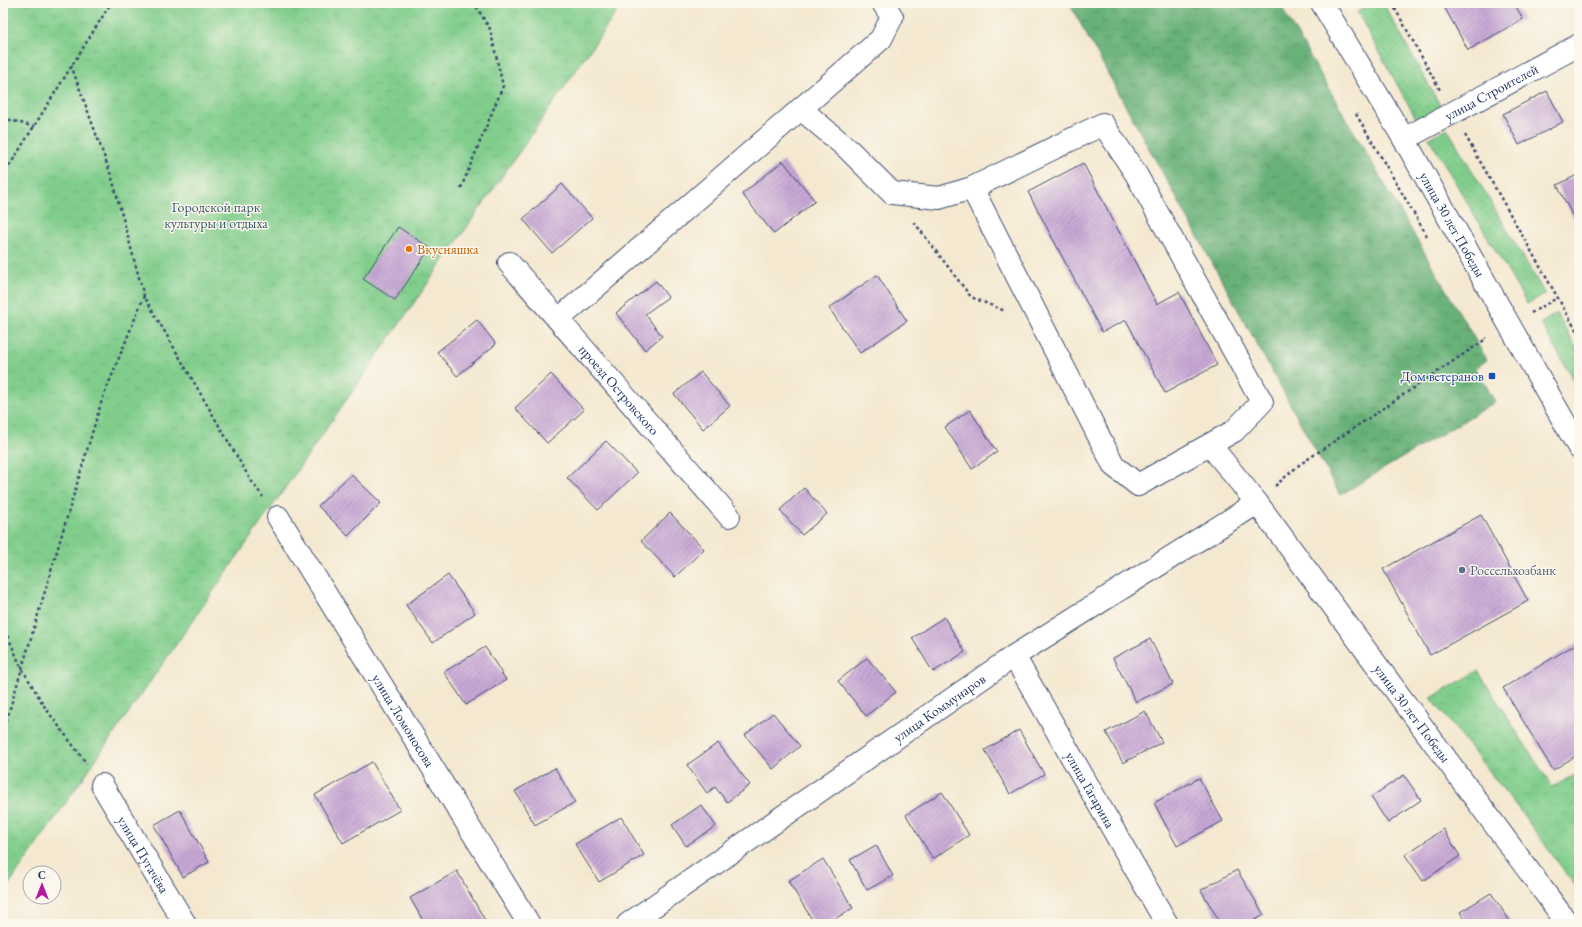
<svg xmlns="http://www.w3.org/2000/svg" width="1582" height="927" font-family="'EB Garamond',serif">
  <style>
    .grass { fill: url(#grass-dots); stroke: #4e7e75 }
    .forest { fill: url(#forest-crowns); stroke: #42706b }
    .park { fill: url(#park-crowns); stroke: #4e7e75 }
    .building { fill: url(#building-hatch) }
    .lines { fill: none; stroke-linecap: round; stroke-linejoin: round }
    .minor-casing { stroke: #3c4b6f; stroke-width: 24 }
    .path { stroke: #3c4b6f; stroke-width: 2.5; stroke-dasharray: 3 3; stroke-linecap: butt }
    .minor { stroke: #fff; stroke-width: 22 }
    .food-dot { fill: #e8710a; stroke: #fbf7ec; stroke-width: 1.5 }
    .transit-dot { fill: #1a4fb4; stroke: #fbf7ec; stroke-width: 1.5 }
    .service-dot { fill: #5c6f8a; stroke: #fbf7ec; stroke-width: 1.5 }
    .labels { text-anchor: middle; stroke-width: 3; stroke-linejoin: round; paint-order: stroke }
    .street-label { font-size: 14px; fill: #1b2f5e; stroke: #fbf7ec }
    .park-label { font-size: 14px; fill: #34576a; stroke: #fbf7ec }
    .food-label { font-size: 14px; fill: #c56008; stroke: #fbf7ec; text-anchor: start }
    .transit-label { font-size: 14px; fill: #164399; stroke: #fbf7ec; text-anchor: end }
    .service-label { font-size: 14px; fill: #4e5e75; stroke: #fbf7ec; text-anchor: start }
  </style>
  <defs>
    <pattern id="grass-dots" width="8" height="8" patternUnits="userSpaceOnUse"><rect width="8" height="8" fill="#81ce8c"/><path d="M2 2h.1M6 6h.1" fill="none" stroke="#6fb17b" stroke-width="1.8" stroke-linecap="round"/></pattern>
    <pattern id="forest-crowns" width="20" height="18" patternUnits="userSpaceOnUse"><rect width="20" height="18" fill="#68b178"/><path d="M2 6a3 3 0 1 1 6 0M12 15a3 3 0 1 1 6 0" fill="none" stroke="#559066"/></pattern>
    <pattern id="park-crowns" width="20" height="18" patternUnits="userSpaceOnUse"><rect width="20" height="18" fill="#81ce8c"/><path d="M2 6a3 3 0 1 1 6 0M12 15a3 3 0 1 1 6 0" fill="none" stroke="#6fb17b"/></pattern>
    <pattern id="building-hatch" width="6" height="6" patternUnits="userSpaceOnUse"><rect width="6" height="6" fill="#c8a8d5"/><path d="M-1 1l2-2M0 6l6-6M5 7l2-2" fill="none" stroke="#a289b0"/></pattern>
  </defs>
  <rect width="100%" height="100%" fill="#fbf7ec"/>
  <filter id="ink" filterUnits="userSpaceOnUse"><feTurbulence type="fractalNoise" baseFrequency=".025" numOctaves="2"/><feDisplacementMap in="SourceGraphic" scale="8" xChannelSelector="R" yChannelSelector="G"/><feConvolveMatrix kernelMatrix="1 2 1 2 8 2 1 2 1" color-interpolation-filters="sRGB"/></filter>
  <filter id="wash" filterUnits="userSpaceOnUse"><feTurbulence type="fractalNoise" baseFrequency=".012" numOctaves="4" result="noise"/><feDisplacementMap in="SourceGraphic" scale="16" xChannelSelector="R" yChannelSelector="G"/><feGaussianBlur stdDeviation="0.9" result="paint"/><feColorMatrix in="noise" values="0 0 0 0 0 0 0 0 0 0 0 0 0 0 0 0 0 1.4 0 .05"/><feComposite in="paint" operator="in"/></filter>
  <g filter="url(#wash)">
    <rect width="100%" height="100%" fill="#f4e8d0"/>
    <g class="grass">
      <polygon points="1374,3 1383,3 1442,109 1418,122 1357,12"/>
      <polygon points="1447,128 1545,294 1527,304 1429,138"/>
      <polygon points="1557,313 1579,353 1579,390 1541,323"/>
    </g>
    <polygon class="forest" points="1069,3 1279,3 1487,360 1476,368 1495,402 1340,495"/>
    <g class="park">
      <polygon points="3,3 623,3 3,893"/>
      <polygon points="1478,671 1552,787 1579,773 1579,891 1518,808 1431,698"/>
    </g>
    <g id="blocks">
      <g class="building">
        <polygon points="1442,3 1514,3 1523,19 1468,50"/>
        <polygon points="1547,91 1563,122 1519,145 1503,114"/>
        <polygon points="783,161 815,201 774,234 742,194"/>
        <polygon points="1083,163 1157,304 1179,292 1217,365 1165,393 1126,320 1102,332 1028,192"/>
        <polygon points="1579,174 1579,219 1575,221 1557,185"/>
        <polygon points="562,184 592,218 552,253 523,219"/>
        <polygon points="398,227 430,248 395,300 363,279"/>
        <polygon points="877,275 907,321 860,353 829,308"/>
        <polygon points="656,281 668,297 645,314 662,336 645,350 616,313"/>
        <polygon points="477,320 496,344 457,376 437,352"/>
        <polygon points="701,372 730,406 703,429 674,394"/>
        <polygon points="551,374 584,410 547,443 515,408"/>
        <polygon points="970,410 997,452 972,469 945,427"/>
        <polygon points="606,441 637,473 598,510 567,478"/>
        <polygon points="351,474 381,503 348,536 318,506"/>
        <polygon points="804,488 827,514 802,535 780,510"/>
        <polygon points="670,513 704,549 675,577 641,541"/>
        <polygon points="1481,515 1528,601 1430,655 1383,569"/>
        <polygon points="448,575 475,613 433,643 406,605"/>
        <polygon points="944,617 965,652 933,672 912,638"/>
        <polygon points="1150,639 1173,684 1136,702 1113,658"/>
        <polygon points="1579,642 1579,754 1553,770 1503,688"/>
        <polygon points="485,647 506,680 466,705 444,672"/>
        <polygon points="867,658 896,692 866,716 838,681"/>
        <polygon points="1145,711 1162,742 1123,763 1106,732"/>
        <polygon points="773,713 800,746 773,769 745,735"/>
        <polygon points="1019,730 1044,774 1010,794 985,750"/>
        <polygon points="718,743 750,785 727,802 715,787 707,793 687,765"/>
        <polygon points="372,762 400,810 343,843 315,795"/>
        <polygon points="555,768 575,802 535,825 515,791"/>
        <polygon points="1404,775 1421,800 1388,823 1371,797"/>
        <polygon points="1199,778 1223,821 1177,846 1154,803"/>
        <polygon points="942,792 969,835 933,859 906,815"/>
        <polygon points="701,805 716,826 686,846 672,825"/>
        <polygon points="180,810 209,862 183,877 154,825"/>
        <polygon points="621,817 644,855 599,882 575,844"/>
        <polygon points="1443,829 1460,856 1423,881 1405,855"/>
        <polygon points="876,845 893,876 867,890 850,860"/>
        <polygon points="823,859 853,908 826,924 815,924 788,881"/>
        <polygon points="1237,870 1264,915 1248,924 1221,924 1201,890"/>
        <polygon points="457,871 487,924 425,924 410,898"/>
        <polygon points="1491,893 1512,924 1468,924 1460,912"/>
      </g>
    </g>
  </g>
  <g filter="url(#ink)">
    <use href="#blocks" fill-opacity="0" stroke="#3c4b6f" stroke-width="1"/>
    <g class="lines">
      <g class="minor-casing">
        <g id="minor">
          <path id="s1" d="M 1322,3 L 1404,139 L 1579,448"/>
          <polyline points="801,109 849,150 892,193 939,198 972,188 1103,124 1136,174 1262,402 1234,431 1138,485 1114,466 972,188"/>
          <path id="s2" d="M 1404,139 L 1579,45"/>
          <path id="s3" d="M 509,263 L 729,516"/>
          <polyline points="559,319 881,39 892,17 883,3"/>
          <path id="s4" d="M 1210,445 L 1257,503 L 1568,924"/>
          <path id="s5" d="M 278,517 L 529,924"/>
          <path id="s6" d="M 1014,656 L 1167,924"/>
          <path id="s7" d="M 102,785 L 185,924"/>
          <path id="s8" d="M 628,924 L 1014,656 L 1257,503"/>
        </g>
      </g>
      <g class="path">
        <polyline points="1292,3 1296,9"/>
        <polyline points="1392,3 1440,90"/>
        <polyline points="71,65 112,178 144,296 250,479 263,497"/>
        <polyline points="1356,114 1427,236"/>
        <polyline points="3,118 35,127"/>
        <polyline points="1465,135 1579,335"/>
        <polyline points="3,176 111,3"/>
        <polyline points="461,188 503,86 490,29 474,3"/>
        <polyline points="914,222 971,297 1005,311"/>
        <polyline points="1531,313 1557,298"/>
        <polyline points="1275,486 1299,465 1486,339 1485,338"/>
        <polyline points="3,625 21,667 46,709 87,764"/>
        <polyline points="3,732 102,400 144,296"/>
      </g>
      <use href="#minor" class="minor"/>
    </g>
  </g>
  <circle class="food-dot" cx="409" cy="249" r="4"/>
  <rect class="transit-dot" x="1488" y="372" width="8" height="8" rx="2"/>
  <circle class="service-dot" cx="1462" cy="570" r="4"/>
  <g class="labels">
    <g class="street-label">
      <text dy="5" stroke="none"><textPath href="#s2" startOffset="99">улица Строителей</textPath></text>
      <text dy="5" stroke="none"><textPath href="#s1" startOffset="257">улица 30 лет Победы</textPath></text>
      <text dy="5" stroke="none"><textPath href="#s3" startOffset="168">проезд Островского</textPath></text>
      <text dy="5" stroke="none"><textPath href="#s8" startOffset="379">улица Коммунаров</textPath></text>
      <text dy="5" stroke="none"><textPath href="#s4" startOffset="336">улица 30 лет Победы</textPath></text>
      <text dy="5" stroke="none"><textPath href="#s5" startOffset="239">улица Ломоносова</textPath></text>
      <text dy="5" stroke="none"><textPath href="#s6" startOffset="154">улица Гагарина</textPath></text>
      <text dy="5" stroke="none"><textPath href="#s7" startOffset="81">улица Пугачёва</textPath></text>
    </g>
    <g class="park-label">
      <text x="216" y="212">Городской парк<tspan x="216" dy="16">культуры и отдыха</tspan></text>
    </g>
    <g class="food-label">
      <text x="417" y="254">Вкусняшка</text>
    </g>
    <g class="transit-label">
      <text x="1484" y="381">Дом ветеранов</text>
    </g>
    <g class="service-label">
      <text x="1470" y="575">Россельхозбанк</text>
    </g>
  </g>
  <rect width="1582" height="927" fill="none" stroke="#fbf7ec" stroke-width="16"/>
  <g transform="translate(42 885)"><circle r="19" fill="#fbf7ec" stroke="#a1a7b3"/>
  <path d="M0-3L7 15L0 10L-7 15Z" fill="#b5179e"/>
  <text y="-6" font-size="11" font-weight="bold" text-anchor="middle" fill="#1b2f5e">С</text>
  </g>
</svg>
